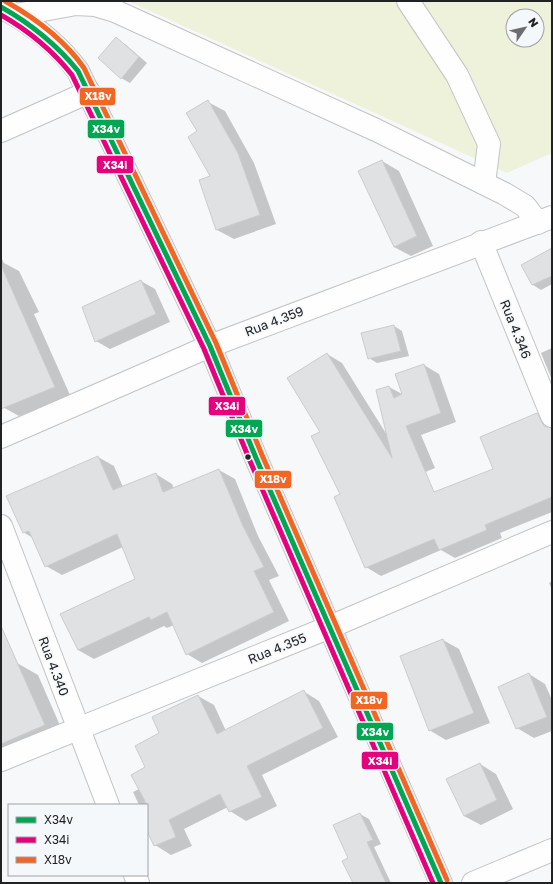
<svg xmlns="http://www.w3.org/2000/svg" width="553" height="884" font-family="'Golos Text',sans-serif">
  <style>
    .green { fill: #eef2db; fill-rule: evenodd }
    .shadow { fill: #0003 }
    .building { fill: #dfe1e2; stroke: #cbcccd }
    .lines { fill: none; stroke-linecap: round; stroke-linejoin: round }
    .street-casing { stroke: #c2c3c4; stroke-width: 24 }
    .secondary-casing { stroke: #c2c3c4; stroke-width: 24 }
    .street { stroke: #fefefe; stroke-width: 22 }
    .secondary { stroke: #f3f5f7; stroke-width: 22 }
    .bus-1-casing { stroke: #f5f8fb; stroke-width: 8 }
    .bus-2-casing { stroke: #f5f8fb; stroke-width: 8 }
    .bus-3-casing { stroke: #f5f8fb; stroke-width: 8 }
    .bus-1 { stroke: #00a651; stroke-width: 5 }
    .bus-2 { stroke: #e5007d; stroke-width: 5 }
    .bus-3 { stroke: #f26522; stroke-width: 5 }
    .bus-dot { fill: #212223; stroke: #f5f8fb; stroke-width: 1.5 }
    .labels { text-anchor: middle; stroke-width: 3.5; stroke-linejoin: round; paint-order: stroke }
    .street-label { font-size: 13px; fill: #212223; stroke: #f5f8fb }
    .line-badge { stroke: #f5f8fb; stroke-width: 1.5 }
    .badge-label { font-size: 11px; text-anchor: middle; font-weight: bold; fill: #fff }
  </style>
  <rect width="100%" height="100%" fill="#f6f8fa"/>
  <path class="green" d="M 128,1 L 552,1 L 552,153 L 507,173 ZM 513,16 L 537,16 L 537,40 L 513,40 Z"/>
  <g class="shadow">
    <polygon points="116,39 125,44 147,63 130,83 121,78"/>
    <polygon points="208,102 225,111 254,163 276,224 234,239 217,230 200,181 212,177 198,132"/>
    <polygon points="382,161 399,171 433,246 411,256 394,247"/>
    <polygon points="552,256 552,284 541,290 533,285 522,265"/>
    <polygon points="1,257 4,263 19,271 39,312 34,314 70,395 19,416 1,406"/>
    <polygon points="141,281 155,289 170,322 110,349 96,341"/>
    <polygon points="394,326 402,331 409,356 377,363 369,358"/>
    <polygon points="552,348 552,380 541,353"/>
    <polygon points="327,354 342,363 387,435 389,387 404,395 424,365 439,374 456,422 421,435 435,468 423,473 435,495 552,478 552,512 500,533 502,538 455,558 441,550 381,576 366,567 321,432"/>
    <polygon points="98,457 114,466 123,487 156,474 172,484 174,489 219,470 235,479 258,536 279,576 269,580 289,621 202,663 187,654 174,625 167,628 164,626 94,659 78,650 136,579 123,547 62,575 46,566 33,538 23,532"/>
    <polygon points="552,581 552,590 549,583"/>
    <polygon points="443,640 459,649 490,723 446,740 429,730"/>
    <polygon points="17,663 38,675 65,737 1,765 1,670"/>
    <polygon points="529,674 545,684 552,700 552,731 534,738 517,728"/>
    <polygon points="303,691 319,701 338,737 262,775 277,806 246,821 230,811 228,807 184,829 192,846 171,855 155,845 147,827 147,805 139,805 133,792 139,789 161,734 198,696 214,705 226,731"/>
    <polygon points="480,764 496,774 513,809 481,825 464,816"/>
    <polygon points="360,814 369,819 381,844 374,847 391,883 354,883 349,858"/>
  </g>
  <g class="building">
    <polygon points="116,37 139,57 121,79 98,58"/>
    <polygon points="208,100 238,153 260,215 216,230 199,180 210,176 188,137 197,131 186,113"/>
    <polygon points="382,160 417,236 394,247 358,171"/>
    <polygon points="552,248 552,276 532,285 521,265"/>
    <polygon points="1,265 55,387 1,409"/>
    <polygon points="141,280 156,314 95,342 82,307"/>
    <polygon points="394,325 401,351 368,359 361,333"/>
    <polygon points="327,353 392,458 376,390 389,386 394,398 402,394 395,374 424,364 441,413 406,426 434,492 493,469 480,437 537,413 544,426 552,428 552,497 485,525 487,530 439,550 434,539 365,568 334,497 340,494 311,436 320,432 287,378"/>
    <polygon points="98,456 113,490 156,473 163,492 219,469 243,526 264,567 254,571 274,612 186,655 167,612 151,620 149,617 78,650 60,614 135,579 117,534 45,567 29,531 23,533 6,496"/>
    <polygon points="1,626 45,725 1,744"/>
    <polygon points="443,639 474,713 429,731 400,656"/>
    <polygon points="529,673 547,717 516,729 498,687"/>
    <polygon points="304,690 323,728 247,766 262,797 229,812 220,794 169,820 176,837 154,846 147,831 147,805 131,775 145,767 135,746 159,733 152,717 198,695 217,734"/>
    <polygon points="480,763 497,800 464,816 446,779"/>
    <polygon points="360,813 373,840 367,842 386,883 353,883 342,861 348,858 333,825"/>
  </g>
  <g class="lines">
    <g class="street-casing">
      <g id="street">
        <polyline points="408,1 457,75 489,144 484,183"/>
        <polyline points="16,15 76,4 95,5 115,11 376,130 505,194 525,206 538,223"/>
        <polyline points="1,131 89,92"/>
        <polyline points="481,242 552,416"/>
        <polyline points="1,437 210,346 552,217"/>
        <polyline points="1,526 108,805"/>
        <polyline points="1,760 330,627 552,532"/>
        <polyline points="135,875 138,883"/>
        <polyline points="473,883 552,850"/>
      </g>
    </g>
    <g class="secondary-casing">
      <path id="secondary" d="M 1,7 C 31,23 57,43 78,71 L 210,346 L 256,458 L 441,883"/>
    </g>
    <use href="#street" class="street"/>
    <use href="#secondary" class="secondary"/>
    <g class="bus-1-casing">
      <path id="bus-1" d="M 1,7 C 31,24 56,44 78,71 L 210,346 L 256,458 L 441,883"/>
    </g>
    <g class="bus-2-casing">
      <path id="bus-2" d="M 1,15 C 29,31 52,50 72,75 L 204,349 L 250,461 L 433,883"/>
    </g>
    <g class="bus-3-casing">
      <path id="bus-3" d="M 5,1 C 35,18 64,39 84,68 L 216,343 L 262,455 L 447,880"/>
    </g>
    <use href="#bus-1" class="bus-1"/>
    <use href="#bus-2" class="bus-2"/>
    <use href="#bus-3" class="bus-3"/>
  </g>
  <circle class="bus-dot" cx="248" cy="457" r="3.5"/>
  <g class="labels">
    <g class="street-label">
      <text transform="translate(274 321) rotate(-21)" y="5">Rua 4.359</text>
      <text transform="translate(516 329) rotate(68)" y="5">Rua 4.346</text>
      <text transform="translate(277 648) rotate(-22)" y="5">Rua 4.355</text>
      <text transform="translate(54 666) rotate(69)" y="5">Rua 4.340</text>
    </g>
  </g>
  <g class="line-badge">
    <rect x="79" y="87" width="37" height="19" rx="4" fill="#f26522"/>
    <rect x="87" y="119" width="38" height="20" rx="4" fill="#00a651"/>
    <rect x="96" y="155" width="38" height="19" rx="4" fill="#e5007d"/>
    <rect x="208" y="396" width="38" height="20" rx="4" fill="#e5007d"/>
    <rect x="225" y="419" width="38" height="19" rx="4" fill="#00a651"/>
    <rect x="254" y="470" width="38" height="19" rx="4" fill="#f26522"/>
    <rect x="350" y="691" width="38" height="19" rx="4" fill="#f26522"/>
    <rect x="356" y="722" width="38" height="19" rx="4" fill="#00a651"/>
    <rect x="361" y="751" width="38" height="19" rx="4" fill="#e5007d"/>
  </g>
  <g class="badge-label">
    <text x="98" y="100">X18v</text>
    <text x="106" y="133">X34v</text>
    <text x="115" y="169">X34i</text>
    <text x="227" y="410">X34i</text>
    <text x="244" y="433">X34v</text>
    <text x="273" y="483">X18v</text>
    <text x="369" y="704">X18v</text>
    <text x="375" y="736">X34v</text>
    <text x="380" y="765">X34i</text>
  </g>
  <rect width="553" height="884" fill="none" stroke="#212223" stroke-width="4"/>
  <rect x="8" y="804" width="140" height="72" fill="#f5f8fb" stroke="#a0a2a5"/>
  <rect x="16" y="817" width="20" height="6" fill="#00a651" stroke="#a0a2a5"/>
  <text x="44" y="824" font-size="12" fill="#212223">X34v</text>
  <rect x="16" y="837" width="20" height="6" fill="#e5007d" stroke="#a0a2a5"/>
  <text x="44" y="844" font-size="12" fill="#212223">X34i</text>
  <rect x="16" y="857" width="20" height="6" fill="#f26522" stroke="#a0a2a5"/>
  <text x="44" y="864" font-size="12" fill="#212223">X18v</text>
  <g transform="translate(525 28) rotate(56)"><circle r="19" fill="#f5f8fb" stroke="#a0a2a5"/>
  <path d="M0-3L7 15L0 10L-7 15Z" fill="#6c6d6e"/>
  <text y="-6" font-size="11" font-weight="bold" text-anchor="middle" fill="#212223">N</text>
  </g>
</svg>
